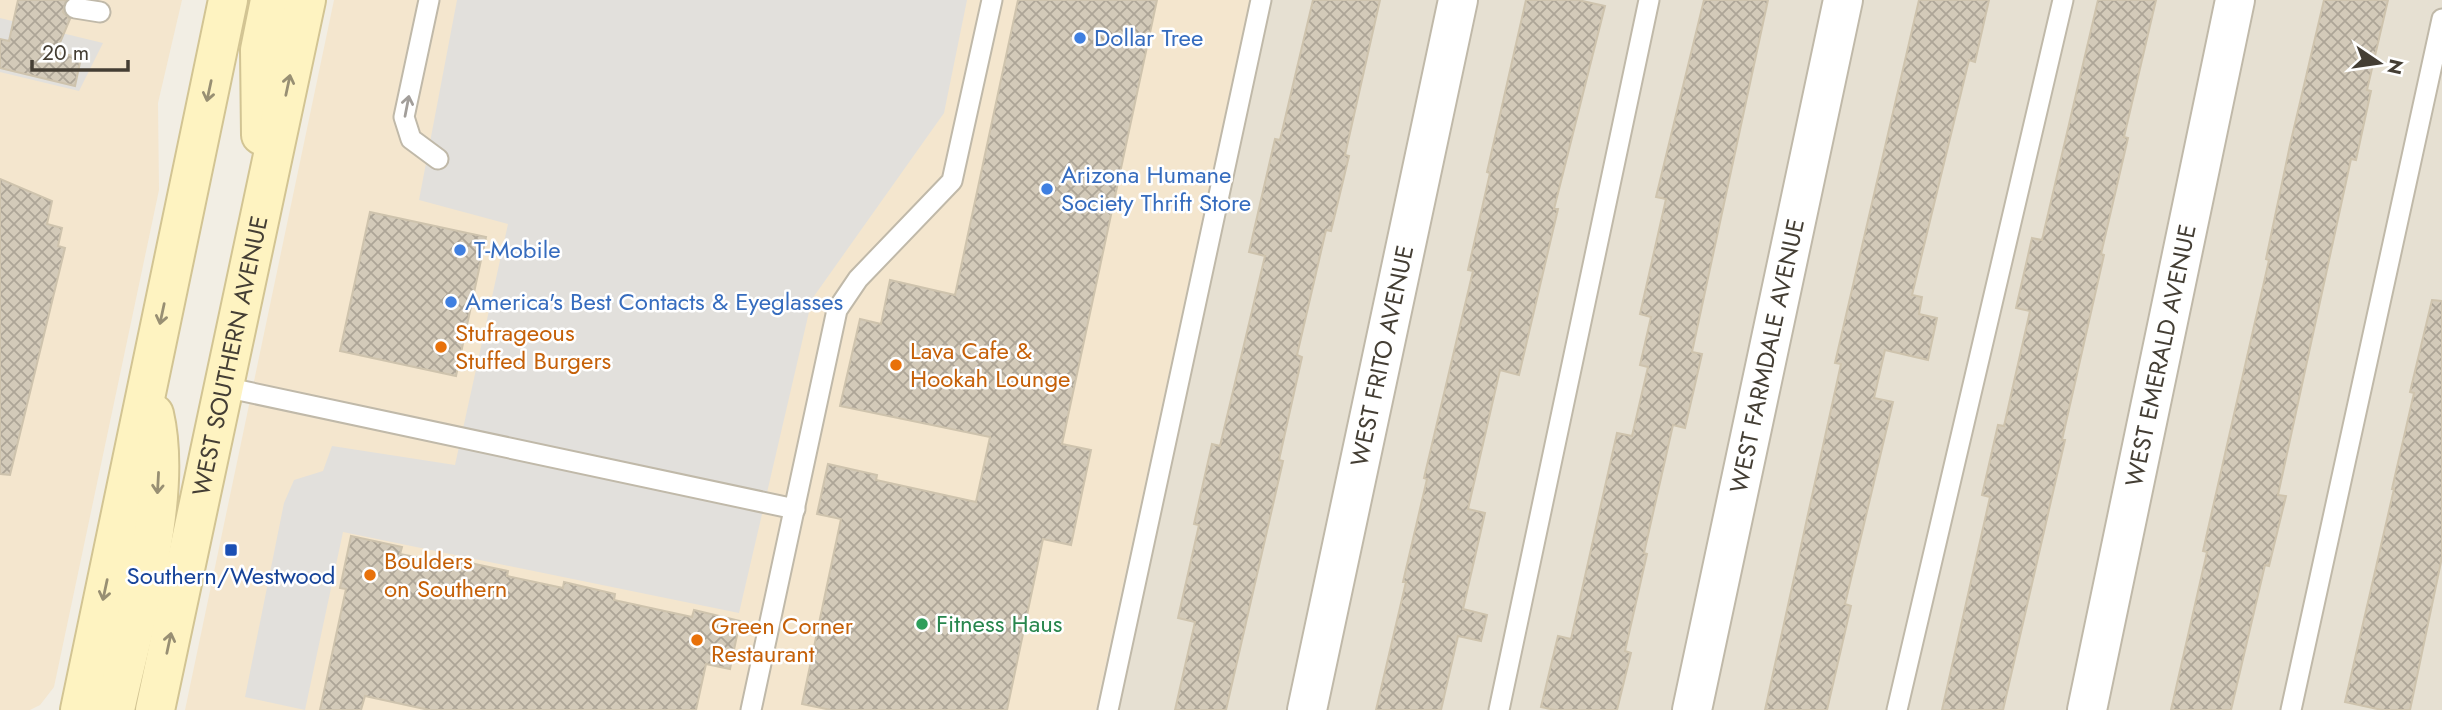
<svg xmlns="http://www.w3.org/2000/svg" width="2442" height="710" font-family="Jost,sans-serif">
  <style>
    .residential { fill: #e6e0d2 }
    .commercial { fill: #f4e6ce }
    .parking { fill: #e2e0dc }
    .building { fill: url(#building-cross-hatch); stroke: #cec3ad; stroke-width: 2 }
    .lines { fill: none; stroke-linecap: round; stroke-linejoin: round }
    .lane-casing { stroke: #c0b9a9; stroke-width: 23 }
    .street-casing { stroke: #c0b9a9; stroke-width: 42 }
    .secondary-casing { stroke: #d2c493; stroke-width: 42 }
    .lane { stroke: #fff; stroke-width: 19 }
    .street { stroke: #fff; stroke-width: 38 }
    .secondary { stroke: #fef3c1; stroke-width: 38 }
    .oneway { stroke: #988f73 }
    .oneway2 { stroke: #a29e9a }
    .shop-dot { fill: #3f7fe0; stroke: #fff; stroke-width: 2.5 }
    .food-dot { fill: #e8710a; stroke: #fff; stroke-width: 2.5 }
    .transit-dot { fill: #1a4fb4; stroke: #fff; stroke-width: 2.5 }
    .leisure-dot { fill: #2e9e5b; stroke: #fff; stroke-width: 2.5 }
    .labels { text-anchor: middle; stroke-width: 5; stroke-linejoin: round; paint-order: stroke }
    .shop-label { font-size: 24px; fill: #366cbe; stroke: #fff; text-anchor: start }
    .food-label { font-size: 24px; fill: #c56008; stroke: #fff; text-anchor: start }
    .street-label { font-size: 24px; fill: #443e34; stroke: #fff }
    .transit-label { font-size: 24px; fill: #164399; stroke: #fff }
    .leisure-label { font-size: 24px; fill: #27864d; stroke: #fff; text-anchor: start }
  </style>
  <defs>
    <pattern id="building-cross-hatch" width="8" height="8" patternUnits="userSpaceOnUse" patternTransform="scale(1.75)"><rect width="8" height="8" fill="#d3cab9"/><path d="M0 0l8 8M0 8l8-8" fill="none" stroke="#ada597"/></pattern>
  </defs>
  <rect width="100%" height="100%" fill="#f2eee4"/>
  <polygon class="residential" points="1250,0 2442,0 2442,710 1096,710"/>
  <g class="commercial">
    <polygon points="0,0 182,0 158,103 159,190 54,687 40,705 30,710 0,710"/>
    <polygon points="334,0 1250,0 1096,710 185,710"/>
  </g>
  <g class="parking">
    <polygon points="457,0 967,0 944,113 812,299 739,613 343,532 305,710 245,697 284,503 294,480 323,471 332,446 455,465 508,224 419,200"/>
    <polygon points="0,18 103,43 79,91 0,72"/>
  </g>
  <g class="building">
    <polygon points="18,0 66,0 63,12 70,19 56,52 81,58 75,86 0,68 0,39 9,41"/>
    <polygon points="1018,0 1157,0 1062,444 1091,450 1071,545 1043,539 1007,710 831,710 802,704 841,519 817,514 828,464 877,475 876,480 976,502 990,437 840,406 860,319 881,324 890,280 955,295"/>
    <polygon points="1313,0 1380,0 1345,155 1349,156 1331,231 1326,230 1297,355 1302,357 1279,460 1283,461 1226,710 1175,710 1195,622 1178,618 1199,525 1194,524 1212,444 1220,446 1265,256 1249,252 1275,139 1280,140"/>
    <polygon points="1526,0 1578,0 1605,6 1554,209 1558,209 1519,375 1500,370 1468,509 1485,513 1463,609 1487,615 1481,641 1458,636 1441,710 1376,710 1406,582 1403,582 1427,479 1424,478 1473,271 1468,270 1490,173 1487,172"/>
    <polygon points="1704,0 1768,0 1692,352 1702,354 1685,428 1673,425 1644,553 1647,554 1625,651 1631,653 1617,710 1555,710 1541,707 1558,636 1571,639 1617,433 1632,436 1648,367 1640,365 1651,317 1640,314 1666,199 1656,197"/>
    <polygon points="1919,0 1989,0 1975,62 1969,60 1912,295 1922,297 1919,314 1937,318 1928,360 1885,350 1874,398 1893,402 1845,604 1851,606 1827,710 1765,710 1841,364 1835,363"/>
    <polygon points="2098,0 2156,0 2124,137 2128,138 2101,254 2104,255 2062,440 2065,440 2003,710 1942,710 1990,497 1982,495 1998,425 2004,426 2030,311 2016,308 2032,238 2042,240"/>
    <polygon points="2324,0 2388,0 2367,90 2371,91 2356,160 2351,159 2278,495 2286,496 2269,566 2265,565 2231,710 2171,710 2207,552 2203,551 2269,260 2266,259 2290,145"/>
    <polygon points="0,179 52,201 47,224 62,228 58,246 65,248 10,475 0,474"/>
    <polygon points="370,212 486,237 456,376 340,351"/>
    <polygon points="2432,300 2442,301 2442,557 2410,710 2382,710 2345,702 2394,489 2392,489 2414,393 2410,392"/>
    <polygon points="351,536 402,547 400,554 456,565 456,560 508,571 507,576 563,588 564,582 615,594 614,600 692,617 694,610 740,621 730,669 706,664 696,710 429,710 365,696 361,710 320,710 346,589 340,588"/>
  </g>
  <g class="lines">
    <g class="lane-casing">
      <g id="lane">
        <polyline points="429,0 404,117 411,139 438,159"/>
        <polyline points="75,8 100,12"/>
        <polyline points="224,387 795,509"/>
        <polyline points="751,710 837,310 858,279 952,181 992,0"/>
        <polyline points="1108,710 1261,0"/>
        <polyline points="1499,710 1649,0"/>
        <polyline points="1897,710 2063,0"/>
        <polyline points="2291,710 2442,19"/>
      </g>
    </g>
    <g class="street-casing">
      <g id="street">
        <path id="s1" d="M 1307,710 L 1458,0"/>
        <path id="s2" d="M 1692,710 L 1843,0"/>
        <path id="s3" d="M 2087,710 L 2235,0"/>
      </g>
    </g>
    <g class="secondary-casing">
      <g id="secondary">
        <polyline points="261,135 260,50 270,0"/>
        <polyline points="80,710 228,0"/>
        <path d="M 115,710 C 133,625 174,499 154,414"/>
        <path id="s4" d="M 155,710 L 306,0"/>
      </g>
    </g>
    <use href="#lane" class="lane"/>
    <use href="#street" class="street"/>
    <use href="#secondary" class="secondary"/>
  </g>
  <defs><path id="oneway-shaft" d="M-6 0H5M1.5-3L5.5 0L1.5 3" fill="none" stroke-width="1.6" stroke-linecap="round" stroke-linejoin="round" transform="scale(1.75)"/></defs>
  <g class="oneway">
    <use href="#oneway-shaft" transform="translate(288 85) rotate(-78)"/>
    <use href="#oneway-shaft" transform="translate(209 91) rotate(102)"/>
    <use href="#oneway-shaft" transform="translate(162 314) rotate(102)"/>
    <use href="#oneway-shaft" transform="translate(158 483) rotate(93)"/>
    <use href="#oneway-shaft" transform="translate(105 590) rotate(102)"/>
    <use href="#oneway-shaft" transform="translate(169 643) rotate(-78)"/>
  </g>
  <use class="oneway2" href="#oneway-shaft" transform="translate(407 106) rotate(-79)"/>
  <g class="shop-dot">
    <circle cx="1080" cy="38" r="7"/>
    <circle cx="1047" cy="189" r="7"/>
    <circle cx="460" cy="250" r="7"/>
    <circle cx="451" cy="302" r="7"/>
  </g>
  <g class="food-dot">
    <circle cx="441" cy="347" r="7"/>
    <circle cx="896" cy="365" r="7"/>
    <circle cx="370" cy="575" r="7"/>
    <circle cx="697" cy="640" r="7"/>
  </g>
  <rect class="transit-dot" x="224" y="543" width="14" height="14" rx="3.5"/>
  <circle class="leisure-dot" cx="922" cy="624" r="7"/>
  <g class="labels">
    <g class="shop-label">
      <text x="1094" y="46">Dollar Tree</text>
      <text x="1061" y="183">Arizona Humane<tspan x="1061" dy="28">Society Thrift Store</tspan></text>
      <text x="474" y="258">T-Mobile</text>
      <text x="465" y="310">America's Best Contacts &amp; Eyeglasses</text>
    </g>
    <g class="food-label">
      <text x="455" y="341">Stufrageous<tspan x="455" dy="28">Stuffed Burgers</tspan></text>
      <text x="910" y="359">Lava Cafe &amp;<tspan x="910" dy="28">Hookah Lounge</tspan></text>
      <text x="384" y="569">Boulders<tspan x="384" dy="28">on Southern</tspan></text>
      <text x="711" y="634">Green Corner<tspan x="711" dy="28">Restaurant</tspan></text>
    </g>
    <g class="street-label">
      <text dy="8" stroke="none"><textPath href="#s4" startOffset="362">WEST SOUTHERN AVENUE</textPath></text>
      <text dy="8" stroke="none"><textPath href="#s1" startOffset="362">WEST FRITO AVENUE</textPath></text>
      <text dy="8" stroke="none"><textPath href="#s2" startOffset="362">WEST FARMDALE AVENUE</textPath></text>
      <text dy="8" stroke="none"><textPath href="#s3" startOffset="362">WEST EMERALD AVENUE</textPath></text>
    </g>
    <g class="transit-label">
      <text x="231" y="584">Southern/Westwood</text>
    </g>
    <g class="leisure-label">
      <text x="936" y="632">Fitness Haus</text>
    </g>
  </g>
  <g transform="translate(2379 63) rotate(103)" stroke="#ffffff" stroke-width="5" paint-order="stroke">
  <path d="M0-5L12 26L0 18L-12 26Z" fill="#443e34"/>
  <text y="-10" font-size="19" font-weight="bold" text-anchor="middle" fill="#443e34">N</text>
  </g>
  <path d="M32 60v10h96v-10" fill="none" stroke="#443e34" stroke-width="3.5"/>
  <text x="42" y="60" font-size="21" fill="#443e34" stroke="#ffffff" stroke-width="5" paint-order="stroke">20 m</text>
</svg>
